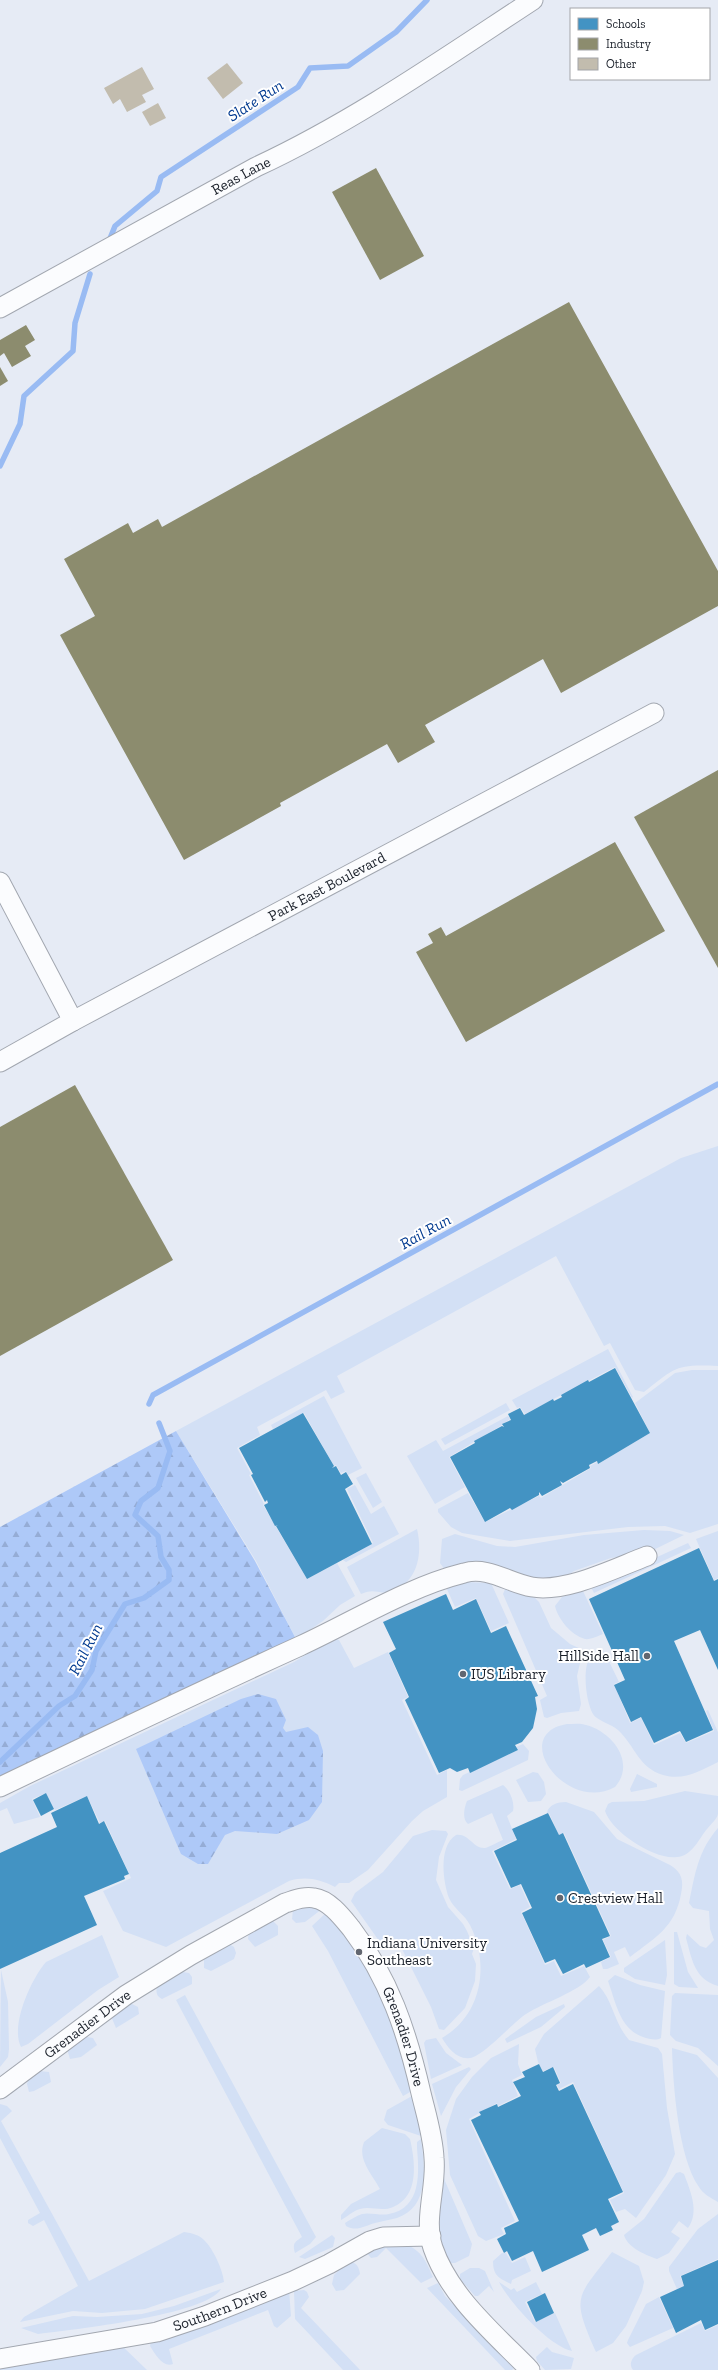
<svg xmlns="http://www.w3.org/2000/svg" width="718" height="2370" font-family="'Zilla Slab',serif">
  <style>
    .grass { fill: #d3e0f5 }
    .forest { fill: url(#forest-firs) }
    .schools { fill: #4393c3 }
    .industry { fill: #8c8c6e }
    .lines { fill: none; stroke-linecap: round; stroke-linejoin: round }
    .stream { stroke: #99bbf3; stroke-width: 5.5 }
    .building { fill: #c2bcae }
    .street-casing { stroke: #a2a7b0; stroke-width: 21 }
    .street { stroke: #fbfcfe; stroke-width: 19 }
    .poi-dot { fill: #616670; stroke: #fff; stroke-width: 1.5 }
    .labels { text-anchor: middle; stroke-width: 4; stroke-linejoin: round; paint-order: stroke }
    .street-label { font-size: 15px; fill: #191f29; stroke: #fff }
    .poi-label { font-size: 15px; fill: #191f29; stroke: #fff; text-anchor: start }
    .water-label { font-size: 16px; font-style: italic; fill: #023a90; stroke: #fff }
  </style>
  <defs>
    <pattern id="forest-firs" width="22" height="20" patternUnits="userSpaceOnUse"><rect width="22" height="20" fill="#aec9f8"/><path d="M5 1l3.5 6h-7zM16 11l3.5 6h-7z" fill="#95acd5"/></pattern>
  </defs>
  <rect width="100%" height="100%" fill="#e6ebf5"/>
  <g class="grass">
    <path d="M 718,1146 L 718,1366 C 676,1364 676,1367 644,1392 L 635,1390 L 610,1343 L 604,1346 L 556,1256 L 337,1376 L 345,1392 L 331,1399 L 326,1390 L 257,1427 L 260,1435 L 237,1448 L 251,1474 L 249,1475 L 264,1504 L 263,1505 L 307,1579 L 337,1563 L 355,1596 L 340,1605 L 323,1621 L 296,1639 L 256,1561 L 176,1431 L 681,1158 Z"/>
    <polygon points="608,1349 633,1397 632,1398 615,1367 525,1414 520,1407 517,1408 512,1400"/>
    <polygon points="692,1370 718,1370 718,1524 690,1533 665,1526 628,1527 510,1541 462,1533 451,1527 438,1512 438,1509 468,1493 485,1522 539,1496 541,1498 591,1468 590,1466 597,1462 598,1464 650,1433 635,1403 675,1373"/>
    <polygon points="324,1396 362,1468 348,1475 346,1471 341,1473 336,1465 334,1466 304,1413 273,1429 271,1425"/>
    <polygon points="506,1403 510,1410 445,1445 441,1439"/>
    <polygon points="508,1416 510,1419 502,1425 449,1457 465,1487 435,1504 407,1456 436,1440 443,1451"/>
    <polygon points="366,1473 382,1502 373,1508 356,1478"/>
    <polygon points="355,1485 371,1514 384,1506 399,1534 346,1562 343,1560 373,1543 347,1489"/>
    <path d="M 417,1529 C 423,1554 418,1585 388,1592 C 377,1594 375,1588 361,1594 L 347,1567 Z"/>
    <path d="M 644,1530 L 670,1531 L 684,1535 L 647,1553 L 611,1558 L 574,1571 C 559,1586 469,1572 445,1570 L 440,1563 L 442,1539 L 455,1534 L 497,1546 L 515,1547 L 584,1535 Z"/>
    <polygon points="718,1531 718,1578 714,1580 696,1539"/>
    <polygon points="688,1543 691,1548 594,1593 591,1587"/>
    <polygon points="466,1582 491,1583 509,1623 491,1631 476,1598 455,1607 446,1587"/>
    <polygon points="506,1587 535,1598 539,1602 551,1628 570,1644 583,1650 577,1676 581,1704 579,1711 561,1713 547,1718 544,1717 540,1700 547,1696 503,1594"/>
    <path d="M 583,1591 L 603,1634 C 598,1636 590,1640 585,1639 C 571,1635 558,1619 555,1606 L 562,1597 Z"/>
    <path d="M 336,1639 L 339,1640 L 354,1668 L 388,1652 L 408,1697 L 402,1700 L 437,1775 L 447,1770 L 447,1797 L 423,1811 L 412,1821 L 368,1870 L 349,1883 L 339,1883 L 335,1887 C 319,1879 306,1876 289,1881 L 166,1947 L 123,1931 L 103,1891 L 131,1878 L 105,1821 L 100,1823 L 87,1796 L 55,1810 L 46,1793 L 32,1799 L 40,1817 L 14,1824 L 7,1808 L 0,1811 L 0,1803 L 30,1786 L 294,1662 L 330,1640 Z"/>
    <path d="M 604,1651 L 619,1682 L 614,1684 L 630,1723 L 641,1718 L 654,1745 L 680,1733 L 686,1743 L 714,1731 L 706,1711 L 708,1710 L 718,1732 L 718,1762 C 700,1771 684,1781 663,1775 C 639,1768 635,1746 618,1730 C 612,1724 597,1721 593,1714 C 586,1702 582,1669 590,1657 L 599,1656 Z"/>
    <path d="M 567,1724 C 573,1724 581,1723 586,1725 C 613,1732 636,1763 615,1787 C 566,1814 508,1734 567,1724 Z"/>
    <polygon points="523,1744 529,1751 528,1760 462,1791 459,1790 460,1779 463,1775 518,1750 516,1747"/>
    <polygon points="533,1772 538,1773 544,1782 546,1794 541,1801 528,1802 516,1780"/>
    <polygon points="637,1774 657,1784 657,1787 631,1792 630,1789"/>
    <path d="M 503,1785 C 510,1790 515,1803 513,1811 L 507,1816 L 516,1839 L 492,1851 L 510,1889 L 520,1885 L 530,1907 L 521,1912 L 545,1965 L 554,1961 L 561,1976 L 584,1966 L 590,1977 C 580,1991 543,2003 526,2014 C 512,2023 484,2056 470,2058 C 457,2060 448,2048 442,2038 C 482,2015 490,1964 470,1925 C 465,1915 454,1909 449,1898 C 443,1882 438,1846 456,1835 C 469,1833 473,1849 485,1848 C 490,1847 497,1842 503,1840 L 492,1813 L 468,1824 C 462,1819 464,1808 467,1801 Z"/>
    <path d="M 685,1791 L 718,1796 C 718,1802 718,1809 718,1814 C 717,1819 710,1825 707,1829 C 698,1840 692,1856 677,1857 C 654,1860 612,1832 605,1811 L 608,1804 L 612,1802 L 644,1801 Z"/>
    <path d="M 566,1802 L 594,1812 L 617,1839 L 670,1865 C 682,1872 684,1881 681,1894 C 675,1927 656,1937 630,1957 L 625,1947 L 614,1952 L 619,1964 L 607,1969 L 603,1969 L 601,1962 L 611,1957 L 603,1940 L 611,1936 L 564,1833 L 559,1835 L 549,1813 L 547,1813 C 548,1805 558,1802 566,1802 Z"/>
    <path d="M 718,1828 L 718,1986 C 694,1979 692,1959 686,1938 L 687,1934 L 700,1946 L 706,1948 L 714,1940 L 710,1929 L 709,1911 L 693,1908 L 689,1903 C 695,1874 698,1851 718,1828 Z"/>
    <polygon points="432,1830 446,1831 448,1834 439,1857 436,1880 448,1907 463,1924 467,1931 474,1948 472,1954 476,1964 475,1981 465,2008 444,2030 439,2029 431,2007 398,1941 384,1948 351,1901 355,1893 383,1872 413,1836"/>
    <polygon points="306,1903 322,1909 305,1922 296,1923 292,1919 293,1910"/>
    <path d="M 327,1912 C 342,1931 358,1952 371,1974 C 392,2009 402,2052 412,2091 L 403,2096 L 328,1951 L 312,1926 Z"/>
    <polygon points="268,1921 273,1921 278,1926 278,1935 255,1947 248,1939 249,1931"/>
    <polygon points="674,1932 677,1932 688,1972 698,1988 679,1987 674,1984"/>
    <path d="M 102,1935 L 119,1977 L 98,1990 L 28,2044 L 21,2047 C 10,2026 31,1979 46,1962 Z"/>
    <polygon points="665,1940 667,1975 665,1985 635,1979 624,1972 624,1968"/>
    <polygon points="229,1944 234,1947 236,1953 234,1959 211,1971 204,1968 204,1958"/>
    <polygon points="1,1970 8,2002 9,2049 8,2057 0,2067"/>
    <path d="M 183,1972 L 189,1973 L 192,1977 L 192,1984 L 162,1999 C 156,1996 156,1992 157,1986 L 172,1974 Z"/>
    <path d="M 615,1975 L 640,1985 L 665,1991 L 661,2038 C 656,2041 649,2039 643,2037 C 620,2029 616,2003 608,1981 Z"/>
    <path d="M 599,1986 C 613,2001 614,2023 629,2040 L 658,2048 L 662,2054 L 667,2108 L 675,2154 L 666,2175 L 636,2218 L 625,2209 L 616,2212 L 610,2200 L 624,2193 L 573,2082 L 559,2089 L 557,2085 L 561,2083 L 554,2067 L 543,2071 L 538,2062 L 535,2049 L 544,2034 Z"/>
    <polygon points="675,1993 718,1995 718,2066 698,2048 676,2041 670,2035 672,1996"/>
    <path d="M 185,1995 L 316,2237 L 310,2244 L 295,2253 C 292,2243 295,2242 302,2237 L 176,2000 Z"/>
    <polygon points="130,2003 138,2007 139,2014 116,2028 111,2016"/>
    <polygon points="564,2004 565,2007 541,2027 507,2043 505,2039 536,2017"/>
    <polygon points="87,2037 93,2038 97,2045 81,2057 70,2059 67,2049 79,2038"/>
    <polygon points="436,2038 446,2053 462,2065 431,2079 424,2043 426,2040"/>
    <polygon points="519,2044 518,2064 522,2075 512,2080 518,2096 498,2106 497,2103 469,2119 515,2221 501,2228 504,2234 486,2241 478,2236 450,2175 446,2130 456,2099 472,2077 491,2058"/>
    <path d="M 672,2048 L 697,2055 L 718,2078 L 718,2202 C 711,2198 703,2194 699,2187 C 678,2157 673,2084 672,2048 Z"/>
    <polygon points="469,2067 471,2069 456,2087 441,2116 432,2084"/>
    <polygon points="39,2071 49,2072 51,2082 34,2091 29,2092 27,2084 29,2077"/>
    <polygon points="412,2096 421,2136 388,2125 384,2120 387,2110"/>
    <path d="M 0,2104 L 7,2106 L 12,2111 L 1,2121 L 89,2281 L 184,2232 C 192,2233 200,2235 205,2241 C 213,2249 223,2270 224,2282 L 145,2309 L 102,2313 L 73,2311 L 20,2322 L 24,2317 L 78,2286 L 44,2220 L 33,2226 L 28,2223 L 28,2220 L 40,2213 L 0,2138 Z"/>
    <path d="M 382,2128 L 405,2134 L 410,2139 C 415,2161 420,2196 393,2207 C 382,2212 371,2206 360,2209 C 354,2210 347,2217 341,2220 L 341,2215 L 351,2204 L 380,2189 C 372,2174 357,2159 364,2142 Z"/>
    <path d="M 421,2139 C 425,2167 430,2207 397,2218 C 390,2220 382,2221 375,2223 C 364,2226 357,2232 346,2226 L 345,2223 C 350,2220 356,2216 362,2214 C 370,2212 381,2216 389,2214 C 422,2208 419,2172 417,2148 L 417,2142 Z"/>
    <polygon points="442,2171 445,2181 472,2244 469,2256 455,2263 449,2263 447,2259 440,2238 438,2217"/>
    <path d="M 680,2172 L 684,2174 C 690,2190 700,2212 688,2228 L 679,2221 L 671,2232 L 680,2238 L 669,2253 L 657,2259 C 645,2255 627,2247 624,2235 L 644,2219 L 676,2173 Z"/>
    <polygon points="718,2214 718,2259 680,2276 684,2286 677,2289 669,2271 669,2267 698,2229"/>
    <polygon points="332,2235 335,2238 333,2247 305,2259 299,2257"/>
    <path d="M 399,2242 C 421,2249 424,2257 433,2277 L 421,2283 L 386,2248 L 377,2257 L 371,2258 L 365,2251 Z"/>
    <path d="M 612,2252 L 639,2266 L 644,2282 L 642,2291 L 626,2326 L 613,2343 L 596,2352 C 571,2295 576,2299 612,2252 Z"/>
    <path d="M 502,2253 L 506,2253 L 512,2263 L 525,2257 L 531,2271 L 512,2280 L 511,2284 C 499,2278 493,2276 493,2261 Z"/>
    <path d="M 347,2262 C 355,2261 359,2266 360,2274 L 344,2290 L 336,2291 L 332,2284 L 334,2275 Z"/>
    <polygon points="470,2268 479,2268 485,2271 494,2292 489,2286 478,2296 475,2296 460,2279 460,2274"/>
    <path d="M 499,2282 L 511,2290 L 514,2288 L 517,2292 L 536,2282 L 542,2294 L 525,2302 L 535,2322 L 555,2313 L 572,2351 C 549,2346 510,2303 499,2282 Z"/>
    <polygon points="438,2283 445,2296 515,2367 512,2370 505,2370 427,2288"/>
    <path d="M 221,2289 C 206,2315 71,2330 38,2334 L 21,2328 L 73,2316 L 97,2317 L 142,2314 L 174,2306 Z"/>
    <path d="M 289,2290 L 291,2316 L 277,2328 L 274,2326 L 268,2310 L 169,2349 L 173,2364 C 163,2368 155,2354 150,2346 L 151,2342 Z"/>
    <polygon points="304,2290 307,2292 309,2297 301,2308 360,2370 343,2370 295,2319 294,2291"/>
    <polygon points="659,2297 673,2328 630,2347 627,2343 628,2340 646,2304"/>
    <path d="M 701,2323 L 705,2331 L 718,2325 L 718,2370 L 633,2370 C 629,2365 631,2359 636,2355 Z"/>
    <polygon points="121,2345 147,2370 0,2370 0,2364"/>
    <polygon points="547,2347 552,2352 574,2358 571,2369 545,2370 537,2361 536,2357"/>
  </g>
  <g class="forest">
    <polygon points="176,1431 255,1561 296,1639 0,1780 0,1527"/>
    <polygon points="258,1694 276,1699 286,1720 283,1728 286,1732 308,1727 318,1735 323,1751 322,1802 309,1820 277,1834 235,1831 225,1835 208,1864 198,1864 181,1854 136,1749 241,1699"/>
  </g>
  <g class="schools">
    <polygon points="615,1368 650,1433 598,1464 597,1461 589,1465 590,1468 563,1483 560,1481 562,1485 542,1496 539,1492 539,1495 512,1510 510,1508 485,1522 450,1457 475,1443 474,1441 502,1426 504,1427 502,1424 511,1420 508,1414 520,1408 524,1415 553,1399 554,1401 562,1397 561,1395 588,1380 589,1382"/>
    <polygon points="303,1413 334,1466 332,1468 336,1466 341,1475 346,1472 353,1484 345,1489 372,1544 307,1579 276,1526 278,1525 275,1526 264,1505 268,1503 267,1500 265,1502 251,1475 253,1474 239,1448"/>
    <polygon points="699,1548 714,1581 718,1579 718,1670 700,1630 674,1641 713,1730 686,1742 680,1731 654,1743 641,1717 631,1722 614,1685 625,1680 589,1599"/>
    <polygon points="446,1594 453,1610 476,1599 491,1633 506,1626 538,1696 535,1697 537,1709 533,1728 522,1742 515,1745 518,1750 470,1773 468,1768 457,1772 450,1768 439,1773 405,1700 409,1697 389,1653 396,1649 383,1622"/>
    <polygon points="46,1793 54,1809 41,1816 33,1800"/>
    <polygon points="87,1796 99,1824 104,1821 129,1874 124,1876 125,1879 84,1896 97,1925 0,1969 0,1853 57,1827 51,1813"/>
    <polygon points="548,1813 559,1835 563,1833 610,1936 602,1939 610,1957 586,1968 584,1964 563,1974 555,1959 545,1963 522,1913 532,1908 521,1884 511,1888 494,1851 517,1840 512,1829"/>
    <polygon points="539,2064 543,2072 553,2067 560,2083 556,2085 559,2091 573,2084 623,2192 608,2199 619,2222 611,2226 613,2230 600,2236 596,2228 582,2235 589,2250 542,2272 533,2251 512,2261 507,2251 504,2253 497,2239 506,2234 504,2228 519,2221 471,2120 481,2115 479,2112 497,2104 498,2107 521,2096 513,2082 525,2077 522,2072"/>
    <polygon points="718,2260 718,2324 705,2330 701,2320 676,2333 660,2297 684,2286 681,2276"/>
    <polygon points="545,2293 554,2313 536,2322 527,2302"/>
  </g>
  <g class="industry">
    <polygon points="376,168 424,256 380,280 332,192"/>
    <polygon points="569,302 718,571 718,606 561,693 543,659 425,725 435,742 398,763 387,744 280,803 281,806 184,860 60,635 95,616 64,559 128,523 133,533 158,519 162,527"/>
    <polygon points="26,325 35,340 25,346 31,356 12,367 4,353 0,356 0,340"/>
    <polygon points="0,367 8,381 0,386"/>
    <polygon points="718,770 718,968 634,817"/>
    <polygon points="615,842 665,931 466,1042 416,952 433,943 428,934 441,927 446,936"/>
    <polygon points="75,1085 173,1260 0,1356 0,1127"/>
  </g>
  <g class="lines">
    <g class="stream">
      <polyline points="109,241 115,226 157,191 161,177 298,87 310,68 348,66 396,32 427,0"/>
      <polyline points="0,466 20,424 24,396 73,351 75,323 90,274"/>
      <polyline points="149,1404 153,1395 718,1084"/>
      <polyline points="0,1762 59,1706 75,1696 92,1670 96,1651 125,1604 144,1598 169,1580 169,1570 161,1557 158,1536 135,1515 141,1501 158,1488 170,1451 159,1423"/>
    </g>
  </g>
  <g class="building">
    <polygon points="227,63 243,83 223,99 207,78"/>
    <polygon points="142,67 154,89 142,95 146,102 127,112 120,99 113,104 104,88"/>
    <polygon points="158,103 166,118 150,126 142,112"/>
  </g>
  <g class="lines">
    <g class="street-casing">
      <g id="street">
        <path id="s1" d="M 0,308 L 256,167 C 353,122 443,59 533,0"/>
        <polyline points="0,882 73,1021"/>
        <path id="s2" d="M 0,1062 L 73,1021 L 654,713"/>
        <path d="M 0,1787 C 100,1739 199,1692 300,1646 C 352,1622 408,1587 464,1573 C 488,1566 509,1583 532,1587 C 566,1593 615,1568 647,1556"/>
        <path id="s3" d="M 0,2089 L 126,1995 L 191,1955 L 285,1903 C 295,1900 304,1896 314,1898 C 329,1900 342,1917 351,1928 C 389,1978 407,2032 421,2093 C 426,2114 433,2136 434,2158 C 437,2187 423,2219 433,2248 C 450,2297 495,2334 530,2370"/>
        <path id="s4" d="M 0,2359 L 157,2332 L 205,2316 L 293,2281 L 329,2264 L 370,2241 L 383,2237 L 431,2236"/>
      </g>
    </g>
    <use href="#street" class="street"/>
  </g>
  <g class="poi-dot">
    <circle cx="647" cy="1656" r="4"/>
    <circle cx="463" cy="1674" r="4"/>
    <circle cx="560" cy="1898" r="4"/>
    <circle cx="359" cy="1952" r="4"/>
  </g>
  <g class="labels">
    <g class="street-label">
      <text dy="5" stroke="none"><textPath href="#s1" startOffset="275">Reas Lane</textPath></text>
      <text dy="5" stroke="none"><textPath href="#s2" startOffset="371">Park East Boulevard</textPath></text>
      <text dy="5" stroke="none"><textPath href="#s3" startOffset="109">Grenadier Drive</textPath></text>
      <text dy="5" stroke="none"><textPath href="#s3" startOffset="541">Grenadier Drive</textPath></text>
      <text dy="5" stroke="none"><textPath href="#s4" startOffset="226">Southern Drive</textPath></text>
    </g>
    <g class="poi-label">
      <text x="639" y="1661" text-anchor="end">HillSide Hall</text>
      <text x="471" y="1679">IUS Library</text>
      <text x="568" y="1903">Crestview Hall</text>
      <text x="367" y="1948">Indiana University<tspan x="367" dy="17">Southeast</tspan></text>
    </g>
    <g class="water-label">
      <text transform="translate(255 100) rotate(-33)" y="6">Slate Run</text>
      <text transform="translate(425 1231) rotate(-29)" y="6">Rail Run</text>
      <text transform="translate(85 1649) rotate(-63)" y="6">Rail Run</text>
    </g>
  </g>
  <rect x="570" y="8" width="140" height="72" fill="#ffffff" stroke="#a3a5a9"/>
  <rect x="578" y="18" width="20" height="12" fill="#4393c3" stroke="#a3a5a9"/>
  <text x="606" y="28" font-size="12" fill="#191f29">Schools</text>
  <rect x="578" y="38" width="20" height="12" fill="#8c8c6e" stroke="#a3a5a9"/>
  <text x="606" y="48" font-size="12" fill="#191f29">Industry</text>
  <rect x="578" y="58" width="20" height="12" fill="#c2bcae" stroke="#a3a5a9"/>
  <text x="606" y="68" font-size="12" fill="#191f29">Other</text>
</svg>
